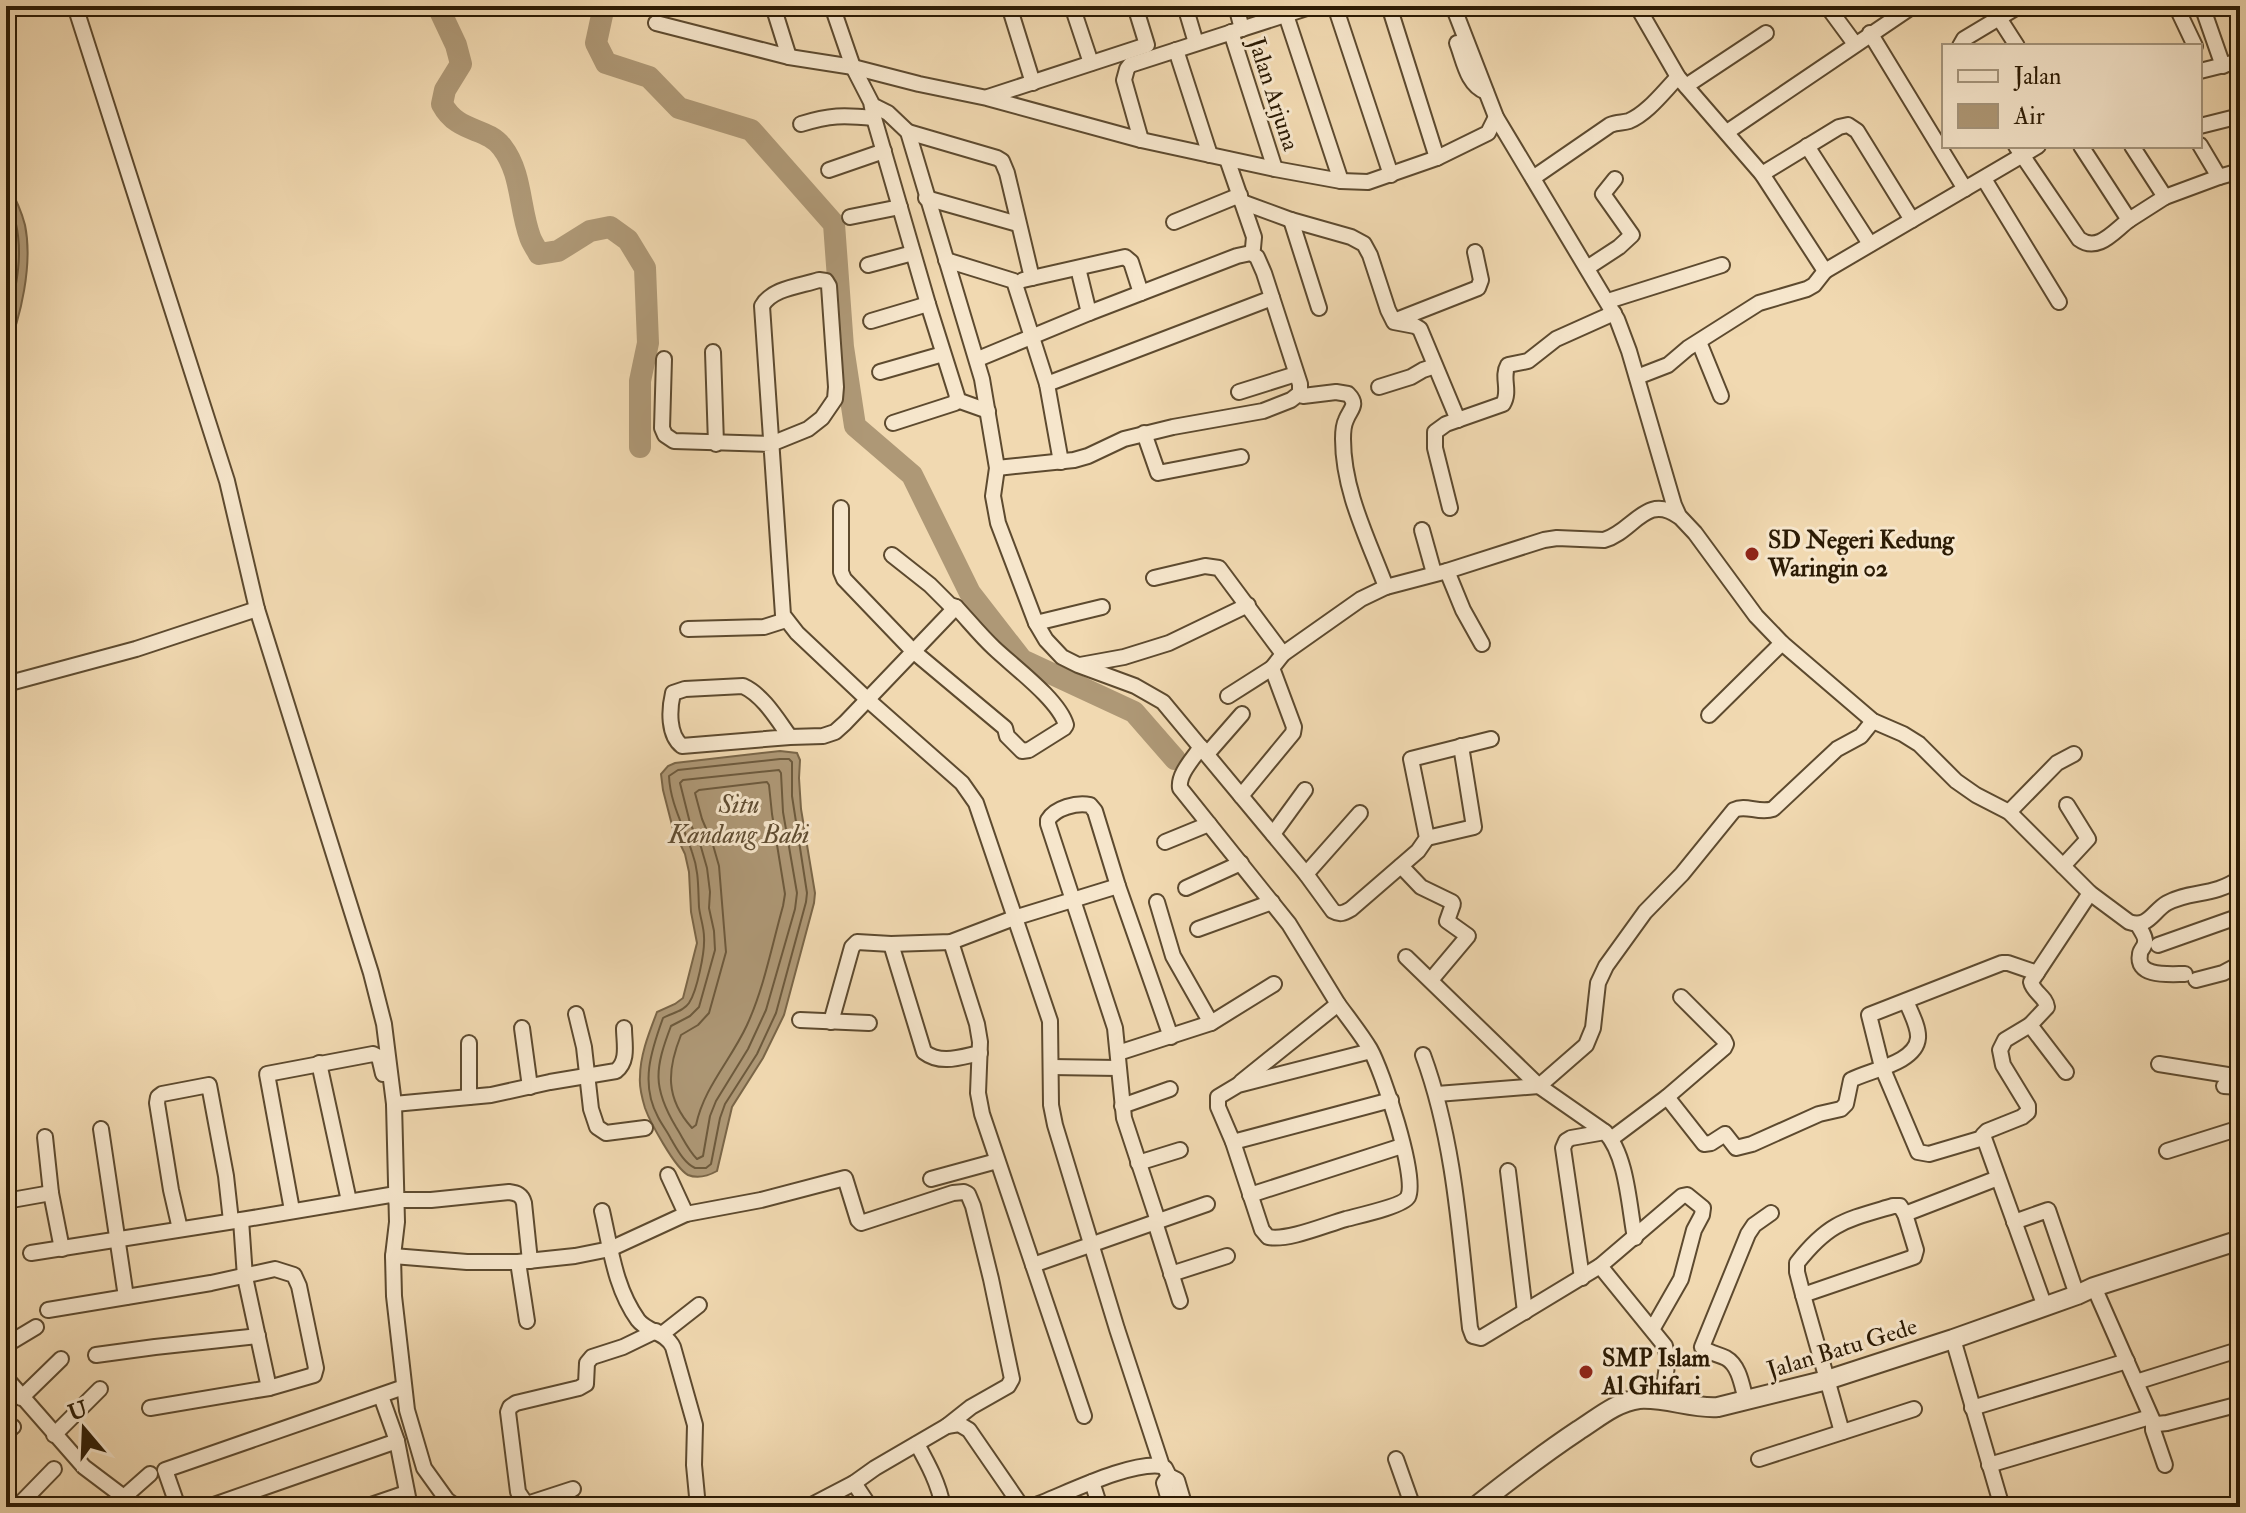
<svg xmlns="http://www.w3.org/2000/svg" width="2246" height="1513" font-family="'IM FELL Double Pica',serif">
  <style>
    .water { fill: #ae9876; stroke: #7a6648; stroke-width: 2 }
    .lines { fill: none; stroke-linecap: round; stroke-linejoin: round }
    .shore { stroke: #6d5a3d; stroke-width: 2 }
    .river { stroke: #ae9876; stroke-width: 22 }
    .minor-casing { stroke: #5d4a2f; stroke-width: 18 }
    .tertiary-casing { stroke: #5d4a2f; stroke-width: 22 }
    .minor { stroke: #f6e6cc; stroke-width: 14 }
    .tertiary { stroke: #f6e6cc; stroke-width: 18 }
    .poi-dot { fill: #8f2418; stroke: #f6e6cc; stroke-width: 3 }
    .labels { text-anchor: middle; stroke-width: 6; stroke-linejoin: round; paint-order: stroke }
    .street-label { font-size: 24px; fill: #2c1b04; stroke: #f6e6cc }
    .poi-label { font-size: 24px; font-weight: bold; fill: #2c1b04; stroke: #f6e6cc; text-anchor: start }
    .water-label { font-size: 26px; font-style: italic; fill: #604d32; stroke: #f6e6cc }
  </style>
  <rect width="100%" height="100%" fill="#f1d9b1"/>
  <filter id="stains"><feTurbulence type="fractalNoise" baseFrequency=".0025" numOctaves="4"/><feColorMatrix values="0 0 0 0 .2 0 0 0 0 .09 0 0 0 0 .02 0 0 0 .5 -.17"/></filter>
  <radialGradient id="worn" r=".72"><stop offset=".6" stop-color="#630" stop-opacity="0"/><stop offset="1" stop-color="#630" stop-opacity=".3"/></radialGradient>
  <g class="water">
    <path d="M 6,180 C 14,195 21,209 25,225 C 33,264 21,317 6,353 Z"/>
    <path d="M 780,751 L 797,753 L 800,760 L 799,778 L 801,809 L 815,893 L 814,903 L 784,1015 L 763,1058 L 732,1107 L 717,1171 C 708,1176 698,1179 688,1175 C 675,1168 650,1122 645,1108 C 642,1098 639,1087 640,1077 C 640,1055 649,1033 657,1012 L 675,1004 L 683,998 L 697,943 L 691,912 L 689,872 L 685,854 L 673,829 L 663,790 L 661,774 L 668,766 L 675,763 Z"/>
  </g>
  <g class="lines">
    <g class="shore">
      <path d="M 6,197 C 28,238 18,284 6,326"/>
      <path d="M 780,759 L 789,759 L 792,762 L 792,796 L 807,893 L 806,902 L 776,1013 L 757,1054 L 725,1104 L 720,1118 L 711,1164 L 706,1168 L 695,1168 C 684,1163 677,1149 671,1139 C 667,1131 662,1125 658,1117 C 640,1084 651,1051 663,1018 C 671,1013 683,1012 689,1003 C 697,991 705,952 704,937 C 704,927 700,917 699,907 C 698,888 699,871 692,852 C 684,827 670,803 669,776 L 678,770 Z"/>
      <path d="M 779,770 L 781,773 L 783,812 L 797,893 L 795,909 L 766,1010 L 748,1049 L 716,1101 L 710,1116 L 703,1156 L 697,1159 C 688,1150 683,1138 676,1127 C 652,1087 655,1068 671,1026 L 690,1016 L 699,1007 L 715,950 L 714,931 L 709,908 L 710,892 L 707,868 L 701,847 L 690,823 L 680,783 L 683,780 Z"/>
      <path d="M 767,782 L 769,785 L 772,814 L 785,894 L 783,906 C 772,945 764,988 747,1025 C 731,1060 704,1087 696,1125 L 692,1128 C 665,1098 667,1070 681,1035 L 698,1025 L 709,1013 L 726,952 L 719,866 L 713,845 L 702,819 L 695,793 L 699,790 Z"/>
    </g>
    <g class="river">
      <path d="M 440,6 L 440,11 L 456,45 L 461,64 L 445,90 L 442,104 C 458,134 486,126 502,147 C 522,173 519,207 530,237 C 532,243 536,248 539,254 L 558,251 L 590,231 L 610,227 L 628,240 L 645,268 L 648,343 L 640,381 L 640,447"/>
      <polyline points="604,6 596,43 606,63 649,77 679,108 751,130 834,224 843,347 855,426 912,475 970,593 1022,660 1134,712 1175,759"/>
    </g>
    <g class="minor-casing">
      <g id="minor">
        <polyline points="75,6 227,481 257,609 371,973 384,1024 394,1104 397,1222 393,1256 394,1296 407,1410 424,1468 447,1500 457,1507"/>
        <polyline points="773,6 789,57"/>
        <polyline points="832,6 853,67 871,102 874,118 928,304 957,396 955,403 893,423"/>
        <polyline points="1009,6 1033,83"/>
        <polyline points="1072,6 1091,63"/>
        <polyline points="1185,6 1196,43"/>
        <polyline points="1236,6 1242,29"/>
        <polyline points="1283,6 1341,181"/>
        <polyline points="1335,6 1391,175"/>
        <polyline points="1389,6 1437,158"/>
        <path d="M 1453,6 L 1496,117 L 1617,319 L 1629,351 L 1674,505 L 1679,516 L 1695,533 L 1756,616 L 1782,643 L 1873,721 L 1903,734 L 1919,744 L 1956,781 L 1976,795 L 2009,812 L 2090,893 L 2129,922 C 2148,929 2153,911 2167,903 C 2190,890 2214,897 2240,878"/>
        <polyline points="1637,6 1678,77 1762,174 1825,271 2038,146"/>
        <polyline points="1827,6 1855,44"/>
        <polyline points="2040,6 2046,8 2054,6"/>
        <polyline points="2176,6 2195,46"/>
        <polyline points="2202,6 2223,66"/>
        <polyline points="1999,18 2017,46"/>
        <polyline points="656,23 789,57 853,67 919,84 987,98 1141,140 1275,169 1341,181 1368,182 1437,158 1488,133 1496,117"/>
        <polyline points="1231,32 1275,169"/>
        <polyline points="1870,33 1965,189"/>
        <path d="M 1457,43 C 1464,61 1467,85 1486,92"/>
        <polyline points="1960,46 1964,39 2019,6"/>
        <polyline points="1176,50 1210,155"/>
        <polyline points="2200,71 2240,61"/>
        <polyline points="1686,86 1766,33"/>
        <polyline points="988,97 1147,45 1135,6"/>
        <path d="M 872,105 L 888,113 L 908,132 L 982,379 L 997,468 L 993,496 L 998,523 L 1036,623 L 1046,640 L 1062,657 L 1078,665 L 1135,686 L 1163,702 L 1306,874 L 1333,911 C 1340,915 1344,913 1351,909 L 1418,851 L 1427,838 L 1411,759 L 1491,739"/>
        <path d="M 801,124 C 830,115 843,115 874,118"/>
        <polyline points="2200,126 2240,116"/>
        <polyline points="908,132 997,158 1002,161 1007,173 1032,278"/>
        <polyline points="1727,132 1913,6"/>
        <polyline points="1141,140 1124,80 1127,69 1130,65 1313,6"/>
        <polyline points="2200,145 2219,177"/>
        <polyline points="1807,146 1870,244"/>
        <path d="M 2016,146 L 2079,239 C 2098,253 2114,231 2129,220 L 2081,146"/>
        <polyline points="2132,146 2165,197 2219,177 2240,171"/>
        <polyline points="1227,159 1254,237 1253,248 1251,253"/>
        <polyline points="829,170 884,151"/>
        <polyline points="1762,174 1839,127 1848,125 1857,131 1912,220"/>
        <path d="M 1533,178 L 1610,125 C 1617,122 1623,123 1629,121 C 1648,113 1664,91 1678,77"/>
        <polyline points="1984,179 2059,302"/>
        <polyline points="926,198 1018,224"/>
        <polyline points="1242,202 1291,220 1351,237 1364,244 1370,255 1388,310 1394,322 1415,326 1420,329 1458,420"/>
        <polyline points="850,217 900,207"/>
        <polyline points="1291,220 1319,308"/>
        <polyline points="2129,220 2165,197"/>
        <polyline points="1174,222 1240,195"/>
        <polyline points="946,260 1014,281 1047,384 1061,462"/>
        <polyline points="868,265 913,253"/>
        <polyline points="1078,268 1089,313"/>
        <polyline points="1587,268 1619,247 1632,235 1603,194 1615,179"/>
        <polyline points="1023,280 1125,257 1131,262 1141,293"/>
        <polyline points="1608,301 1722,265"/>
        <polyline points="871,321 928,304"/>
        <polyline points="1394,321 1478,288 1481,280 1475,252"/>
        <polyline points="1699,342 1721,396"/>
        <polyline points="713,352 716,444"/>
        <path d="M 664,359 L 662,428 L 665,435 L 674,441 L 771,444 L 808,429 L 822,418 L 835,399 L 836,387 L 829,286 L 826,281 L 819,280 C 801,286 772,288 762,306 L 783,615 L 797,633 L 868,700 L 962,783 L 976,803 L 1050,1021 L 1051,1105 L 1055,1125 L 1117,1329 L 1162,1466 L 1165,1468 L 1169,1476 L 1177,1480 L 1185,1507"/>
        <polyline points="978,359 1089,313 1237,256 1251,253 1257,257 1264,273 1300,384 1300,393"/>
        <polyline points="880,372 943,354"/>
        <polyline points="1637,377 1668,365 1688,348 1759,303 1807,289 1814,285 1825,271"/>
        <polyline points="1047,384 1272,298"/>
        <polyline points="1379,387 1411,377 1423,370 1435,366"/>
        <polyline points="1239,392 1296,374"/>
        <polyline points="957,400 988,411"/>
        <polyline points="1144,433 1158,473 1241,457"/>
        <path d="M 997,468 L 1074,460 L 1088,456 L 1124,439 L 1173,427 L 1263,411 L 1291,400 L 1300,393 L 1303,396 L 1336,392 L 1348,394 C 1359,405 1350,409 1346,420 C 1343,426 1343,433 1343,439 C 1343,491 1368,539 1386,587"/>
        <path d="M 841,508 L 841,572 L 844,579 L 913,651 L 1005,728 L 1007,736 L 1022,751 L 1029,750 L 1064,728 L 1066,725 C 1059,700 1014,667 994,648 C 981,636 969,621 956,607 L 950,605 L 930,585 L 892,555"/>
        <path d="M 1450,508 L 1435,448 L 1435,432 L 1446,424 L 1503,404 C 1511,391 1501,377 1508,365 L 1528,361 L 1556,339 L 1614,313"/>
        <polyline points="1422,530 1434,573"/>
        <polyline points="1447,571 1463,610 1482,644"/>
        <polyline points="1154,578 1205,566 1219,568 1283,654"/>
        <polyline points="1036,623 1102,607"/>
        <polyline points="688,629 764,627 786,620"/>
        <polyline points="1080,665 1124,657 1169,643 1248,605"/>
        <polyline points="6,684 136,649 257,609"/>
        <polyline points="1228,696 1272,668"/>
        <polyline points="1709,715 1782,643"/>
        <path d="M 790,737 C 777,719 763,695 743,686 L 685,689 L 673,693 C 669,710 668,735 682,746 L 790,737 L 823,736 L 835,732 L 845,723 L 956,607"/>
        <path d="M 1201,747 C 1193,759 1178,774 1180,788 L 1289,924 L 1338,1004 L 1241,1082"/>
        <polyline points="1207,754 1242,714"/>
        <path d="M 1241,796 L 1293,733 L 1294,727 L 1272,668 L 1283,654 L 1361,599 L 1386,587 L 1447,571 L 1544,540 L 1557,538 L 1604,540 C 1633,532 1646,493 1678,516"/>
        <polyline points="2009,812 2057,763 2074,754"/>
        <polyline points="1273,834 1305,790"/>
        <polyline points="1427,838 1474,827 1461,746"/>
        <polyline points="1165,842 1209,824"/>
        <polyline points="1401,866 1421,887 1452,902 1453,904 1447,921 1468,936 1431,980"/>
        <polyline points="2063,866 2088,839 2067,805"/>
        <polyline points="1306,874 1360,813"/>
        <polyline points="1186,888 1241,863"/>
        <polyline points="1157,902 1173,956 1211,1023"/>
        <path d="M 2138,925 C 2140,929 2146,937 2145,942 C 2145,947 2140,950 2140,954 C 2135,978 2171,974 2185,974"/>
        <polyline points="1198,929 1272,902"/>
        <polyline points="951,942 977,1024 980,1042 978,1093 982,1114 1084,1416"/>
        <path d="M 891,944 L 924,1052 C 941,1065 961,1057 980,1053"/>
        <polyline points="2158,945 2240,916"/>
        <polyline points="1406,957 1539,1086 1605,1132"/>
        <polyline points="2196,980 2223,973 2240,964"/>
        <path d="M 1338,1004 C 1349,1019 1361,1034 1370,1049 C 1382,1070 1418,1177 1408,1197 C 1403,1206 1357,1216 1346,1219 C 1325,1225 1288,1241 1268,1237 L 1262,1230 L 1233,1142 L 1218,1107 L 1218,1097 L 1238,1085 L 1371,1051"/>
        <polyline points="576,1014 584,1047 591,1109 597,1127 606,1133 645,1128"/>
        <polyline points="800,1020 869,1023"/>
        <polyline points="831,1022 852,947 857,942 891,944 951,942 1014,918 1118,886"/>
        <polyline points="2030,1025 2066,1072"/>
        <polyline points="522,1028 530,1087"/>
        <polyline points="469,1043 469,1097"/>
        <polyline points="1118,1053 1211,1023 1274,984"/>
        <path d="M 1423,1055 C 1455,1142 1460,1236 1470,1328 L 1473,1336 L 1481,1338 L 1600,1266"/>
        <polyline points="319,1063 349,1201"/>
        <polyline points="2159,1064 2240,1077"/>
        <polyline points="1051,1067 1118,1068"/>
        <polyline points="2224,1086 2240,1087"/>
        <path d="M 1437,1094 L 1539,1086 L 1586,1045 L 1593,1028 L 1598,983 L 1606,966 L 1645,912 L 1682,874 L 1734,810 C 1746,804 1759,814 1773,809 L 1837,749 L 1861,736 L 1873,721"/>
        <path d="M 1667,1097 L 1704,1144 L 1711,1143 L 1725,1134 L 1736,1148 L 1752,1144 L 1819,1114 L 1841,1109 L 1846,1104 L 1851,1080 C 1870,1070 1916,1063 1918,1038 C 1919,1027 1910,1011 1906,1001"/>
        <path d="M 394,1104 L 491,1095 L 550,1082 L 616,1071 C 629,1061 624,1043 624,1028"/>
        <polyline points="1122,1106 1170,1089"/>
        <polyline points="101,1129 126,1297"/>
        <polyline points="45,1137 51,1193 62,1249"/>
        <polyline points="1983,1138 1929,1154 1918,1152 1882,1067 1869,1015 2002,963 2008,963 2037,973"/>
        <polyline points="1611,1139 1667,1097 1724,1048 1726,1044 1724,1040 1681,997"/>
        <polyline points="1233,1142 1391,1100"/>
        <polyline points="2167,1151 2240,1128"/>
        <polyline points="1138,1163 1180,1150"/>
        <polyline points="1508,1171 1525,1312"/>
        <polyline points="668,1175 686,1214"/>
        <polyline points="931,1179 997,1161"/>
        <polyline points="1250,1195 1402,1146"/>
        <path d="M 396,1200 L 431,1200 L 509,1192 C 517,1193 522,1195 524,1203 L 530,1261"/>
        <polyline points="6,1201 51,1193"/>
        <polyline points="292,1210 267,1074 373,1054 379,1057 383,1074"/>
        <path d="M 602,1211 C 611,1250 615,1288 638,1320 C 647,1332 666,1332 673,1347 L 695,1425 L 694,1465 L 698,1507"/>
        <polyline points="241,1220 245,1277 269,1388"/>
        <path d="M 1158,1221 L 1124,1118 L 1115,1028 L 1048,824 L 1048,820 C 1055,808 1077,802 1090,805 L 1095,811 L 1118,886 L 1171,1037"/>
        <polyline points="1155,1222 1180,1301"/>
        <polyline points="2014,1222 2048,1210 2077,1295"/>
        <polyline points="180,1229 171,1190 157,1103 158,1097 162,1094 209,1085 226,1176 231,1221"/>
        <polyline points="31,1253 241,1220 396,1194"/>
        <polyline points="393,1256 467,1262 518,1262 575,1256 610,1249 686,1214 761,1200 845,1178 858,1220 861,1223 953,1193 964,1192 968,1194 973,1206 991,1279 1012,1379 1008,1386 971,1407 947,1426"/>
        <polyline points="518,1262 527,1321"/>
        <polyline points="1033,1265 1207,1204"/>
        <polyline points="1171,1274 1227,1256"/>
        <path d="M 1582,1278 L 1563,1148 L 1566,1141 L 1571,1138 L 1605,1132 C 1627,1155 1629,1207 1635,1238"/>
        <polyline points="2094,1287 2153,1421 2157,1424 2167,1423 2240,1404"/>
        <polyline points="1803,1295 1914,1257 1916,1250 1905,1214 1998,1178"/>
        <path d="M 2045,1307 L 1983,1135 L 1987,1131 L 2022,1117 L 2028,1112 L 2028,1106 L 2003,1065 L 2000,1050 L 2005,1040 L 2030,1025 L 2047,1007 C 2046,997 2033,992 2031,982 L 2090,893"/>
        <polyline points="48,1310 211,1283 275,1269 294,1275 299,1286 316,1368 314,1375 269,1388 150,1408"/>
        <polyline points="1653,1328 1681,1279 1694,1230 1702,1215 1703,1208 1687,1195 1682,1196 1600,1266 1665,1346 1668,1359 1662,1400"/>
        <polyline points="662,1334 699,1305"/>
        <polyline points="1953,1339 2002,1507"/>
        <polyline points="6,1345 36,1327"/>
        <polyline points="96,1355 155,1347 258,1336"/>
        <polyline points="6,1378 84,1467 137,1507"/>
        <polyline points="2136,1382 2235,1351"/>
        <polyline points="381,1396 397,1441 410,1507"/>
        <polyline points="21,1398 61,1359"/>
        <path d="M 1746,1400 C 1742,1387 1740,1366 1726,1358 C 1718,1354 1709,1353 1702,1347 L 1748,1234 L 1754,1225 L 1771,1213"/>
        <polyline points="1972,1408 2127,1361"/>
        <polyline points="2153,1421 2153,1430 2165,1465"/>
        <polyline points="6,1431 13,1427"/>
        <path d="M 1842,1432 L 1803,1295 L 1797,1272 L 1797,1263 C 1829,1222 1846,1220 1893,1206 L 1900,1206 L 1905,1214"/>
        <polyline points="54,1435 100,1389"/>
        <path d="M 917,1444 C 928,1464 939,1484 943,1507"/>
        <polyline points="1396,1459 1413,1507"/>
        <polyline points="1759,1459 1914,1409"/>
        <polyline points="1989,1465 2150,1417"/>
        <polyline points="1169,1476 1164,1483 1171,1507"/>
        <polyline points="1092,1482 1100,1507"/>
        <polyline points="854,1483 870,1507"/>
        <polyline points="124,1497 150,1474"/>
        <polyline points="527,1504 573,1489"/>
        <polyline points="17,1507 54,1469"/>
        <polyline points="178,1507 165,1470 404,1387"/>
        <polyline points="208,1507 397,1441"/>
        <polyline points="365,1507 406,1493"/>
        <polyline points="528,1507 518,1492 508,1412 510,1407 516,1403 579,1388 586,1384 587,1363 592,1357 623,1347 656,1331"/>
        <polyline points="808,1507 854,1483 875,1468 947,1426 959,1424 969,1430 1022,1507"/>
        <path d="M 1031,1507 C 1064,1495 1129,1461 1162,1466"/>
      </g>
    </g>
    <g class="tertiary-casing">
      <path id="tertiary" d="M 1475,1507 C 1509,1480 1543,1454 1579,1430 C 1598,1418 1616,1402 1639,1399 C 1666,1397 1692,1409 1718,1407 L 1827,1380 L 1953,1339 L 2077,1295 L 2094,1287 L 2240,1240"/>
    </g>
    <use href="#minor" class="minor"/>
    <use href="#tertiary" class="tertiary"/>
  </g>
  <g class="poi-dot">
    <circle cx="1752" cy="554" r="8"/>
    <circle cx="1586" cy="1372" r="8"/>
  </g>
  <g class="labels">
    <g class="street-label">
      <text transform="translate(1274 94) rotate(72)" y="8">Jalan Arjuna</text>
      <text transform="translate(1842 1348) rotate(-17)" y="8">Jalan Batu Gede</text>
    </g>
    <g class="poi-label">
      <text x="1768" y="548">SD Negeri Kedung<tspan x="1768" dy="28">Waringin 02</tspan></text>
      <text x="1602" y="1366">SMP Islam<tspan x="1602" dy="28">Al Ghifari</tspan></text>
    </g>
    <g class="water-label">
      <text x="739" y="813">Situ<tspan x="739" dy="30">Kandang Babi</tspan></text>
    </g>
  </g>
  <rect width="2246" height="1513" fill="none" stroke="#f1d9b1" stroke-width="32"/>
  <rect x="8" y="8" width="2230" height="1497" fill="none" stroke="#2c1b04" stroke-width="4"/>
  <rect x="16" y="16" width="2214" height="1481" fill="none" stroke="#2c1b04" stroke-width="2"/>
  <rect x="1942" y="44" width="260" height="104" fill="#f6e6cc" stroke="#a5957c" stroke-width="2"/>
  <rect x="1958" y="70" width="40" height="12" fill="#f6e6cc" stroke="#a5957c" stroke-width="2"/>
  <text x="2014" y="84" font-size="24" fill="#2c1b04">Jalan</text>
  <rect x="1958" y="104" width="40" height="24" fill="#ae9876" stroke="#a5957c" stroke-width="2"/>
  <text x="2014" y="124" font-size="24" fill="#2c1b04">Air</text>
  <g transform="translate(84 1429) rotate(341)" stroke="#f6e6cc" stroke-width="6" paint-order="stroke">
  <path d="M0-6L14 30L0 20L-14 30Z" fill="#2c1b04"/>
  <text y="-12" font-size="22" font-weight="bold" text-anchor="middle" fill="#2c1b04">U</text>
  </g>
  <rect width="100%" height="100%" filter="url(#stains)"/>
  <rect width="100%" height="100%" fill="url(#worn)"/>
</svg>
